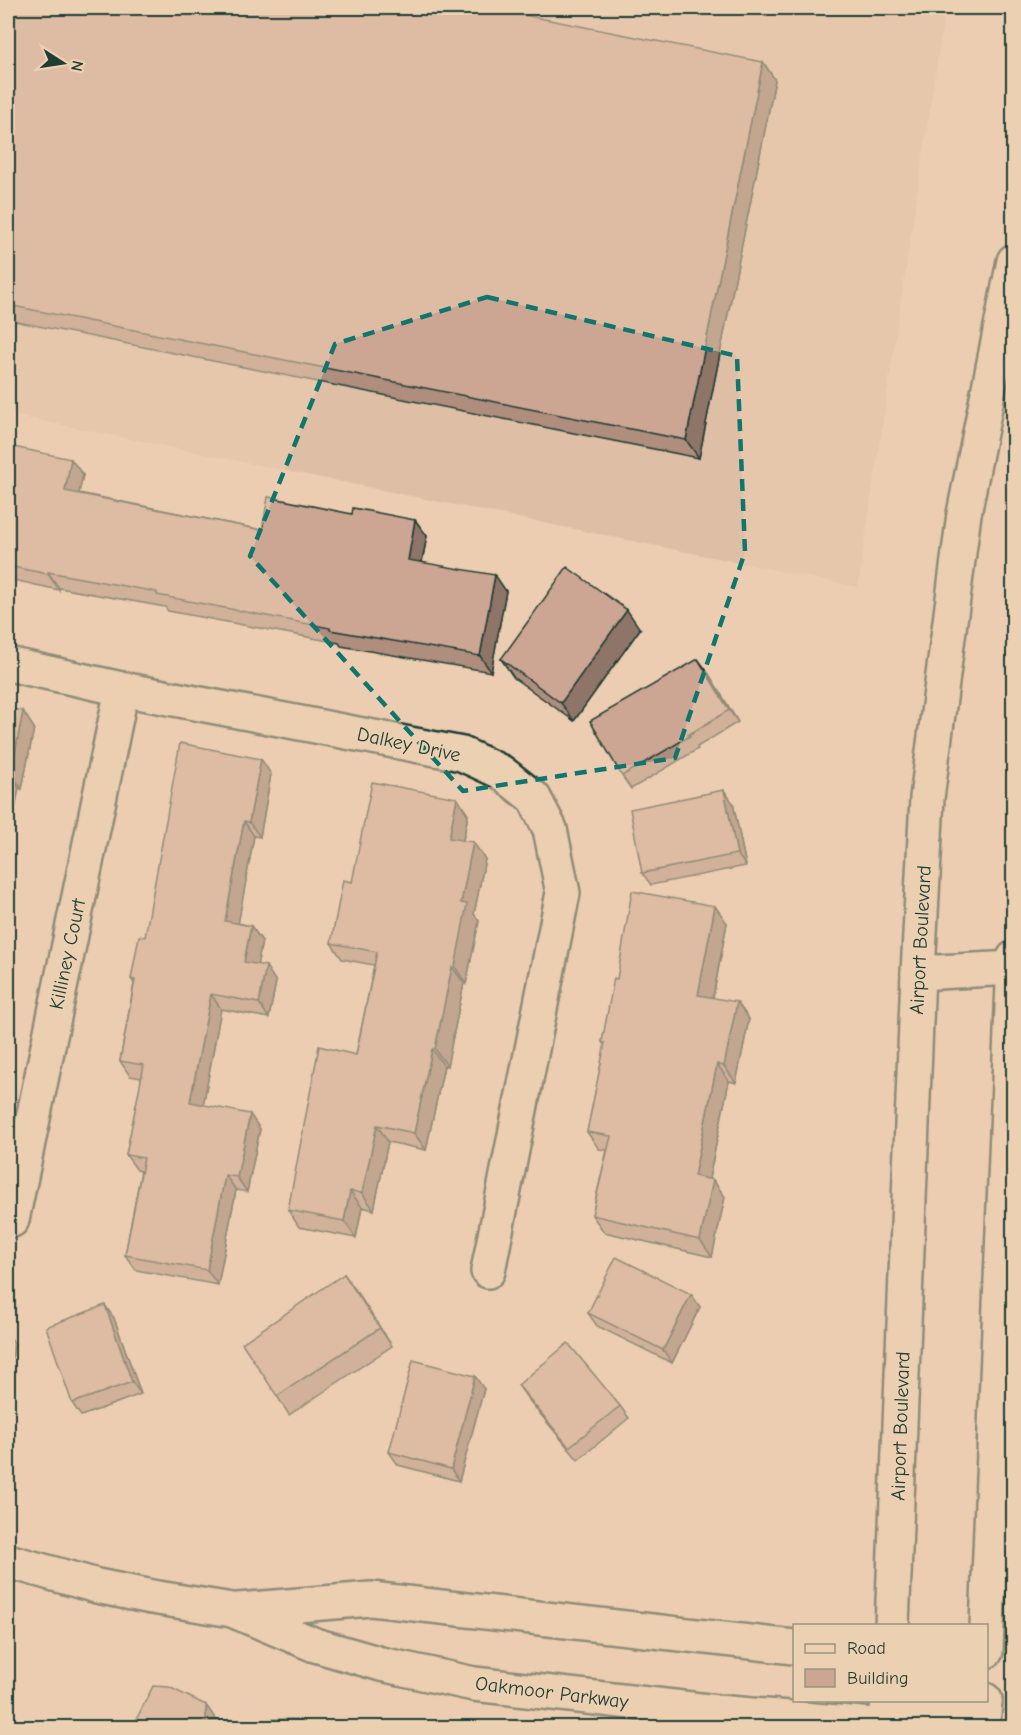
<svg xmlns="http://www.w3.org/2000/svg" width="1021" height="1735" font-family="'Comic Neue',sans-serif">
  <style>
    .built { fill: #dfbea6 }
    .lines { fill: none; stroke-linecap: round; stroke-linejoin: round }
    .minor-casing { stroke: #1f3d34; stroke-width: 38 }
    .major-casing { stroke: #1f3d34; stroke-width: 38 }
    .minor { stroke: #ebd0b2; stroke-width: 33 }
    .major { stroke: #ebd0b2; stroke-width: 33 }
    .wall { fill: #af8e7e; stroke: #1f3d34; stroke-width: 1.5 }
    .shaded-wall { fill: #8f7467; stroke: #1f3d34; stroke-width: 1.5 }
    .building { fill: #cca593; stroke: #1f3d34; stroke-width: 1.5 }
    .marked { fill: none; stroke: #0f766e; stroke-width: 4.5; stroke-dasharray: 12 8; stroke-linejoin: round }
    .labels { text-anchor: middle; stroke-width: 4.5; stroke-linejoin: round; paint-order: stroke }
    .street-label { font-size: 20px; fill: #1f3d34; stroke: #ebd0b2 }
  </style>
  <rect width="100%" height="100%" fill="#edcdb1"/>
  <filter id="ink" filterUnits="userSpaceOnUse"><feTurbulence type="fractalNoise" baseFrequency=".0167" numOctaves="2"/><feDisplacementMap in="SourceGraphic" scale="12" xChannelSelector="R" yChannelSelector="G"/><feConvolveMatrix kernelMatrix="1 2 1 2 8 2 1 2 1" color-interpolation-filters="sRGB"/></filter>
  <g filter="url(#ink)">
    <polygon class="built" points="8,8 945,8 858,587 8,414"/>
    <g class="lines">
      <g class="minor-casing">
        <g id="minor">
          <polyline points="8,664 122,689 462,754 501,772 534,798 550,829 563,893 488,1271"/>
          <polyline points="12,1220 122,689"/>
          <polyline points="8,1561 97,1586 152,1597 232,1610 315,1645 381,1664 474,1684 717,1712 886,1726 985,1702"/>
          <polyline points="238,1610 371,1599 794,1647"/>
        </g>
      </g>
      <g class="major-casing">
        <g id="major">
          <polyline points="918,973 1013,968"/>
          <polyline points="892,1626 918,973 927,798 964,514 1014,261"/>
          <polyline points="986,1651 1014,958"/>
          <polyline points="885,1728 888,1700"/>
          <polyline points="983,1728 985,1700"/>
        </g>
      </g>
      <use href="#minor" class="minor"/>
      <use href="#major" class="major"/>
    </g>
    <g class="wall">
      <polygon points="8,8 763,62 775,80 699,458 8,320"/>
      <polygon points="8,453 83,475 79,493 262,530 352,514 415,520 427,536 422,562 506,591 491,672 341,646 339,643 168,611 165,607 59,588 59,590 8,579"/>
      <polygon points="640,629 574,721 514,678 501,659"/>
      <polygon points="707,671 738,722 697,747 698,749 631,789 622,776"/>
      <polygon points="8,708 34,728 22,789 19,788 8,845"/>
      <polygon points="271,774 260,837 254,836 238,923 251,926 262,941 257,965 276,982 269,1018 221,1009 203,1105 260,1129 247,1192 236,1190 218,1285 136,1270 125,1255 141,1171 137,1170 126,1155 142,1078 130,1076 120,1061 134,983 131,979"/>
      <polygon points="457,798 468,815 463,841 485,859 474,914 479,921 466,984 464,983 447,1066 444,1066 426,1150 388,1142 374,1210 362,1207 356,1238 299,1227 288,1210 356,1055 374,965 342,959 331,943"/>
      <polygon points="733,803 746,866 651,885 642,873"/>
      <polygon points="727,923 713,998 749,1019 736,1083 729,1081 709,1179 713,1180 725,1197 712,1257 604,1232 592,1215 607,1150 599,1149 587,1132 605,1046 602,1042 617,979"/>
      <polygon points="344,1274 392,1346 289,1415 277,1396"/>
      <polygon points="691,1294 700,1307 672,1363 597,1326 588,1313"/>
      <polygon points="114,1318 141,1394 81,1416 72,1403"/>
      <polygon points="518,1385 620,1406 629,1418 578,1460 527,1398"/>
      <polygon points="484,1389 459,1481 398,1465 389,1452"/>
    </g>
    <g class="shaded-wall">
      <polygon points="763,62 775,80 699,458 686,440"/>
      <polygon points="71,459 83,475 76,507 65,491"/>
      <polygon points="415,520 427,536 419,576 408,560"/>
      <polygon points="48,572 59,588 59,590 48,574"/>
      <polygon points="495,575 506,591 491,672 480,656"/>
      <polygon points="627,610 640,629 574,721 561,703"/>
      <polygon points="698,659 707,671 738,722 729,710"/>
      <polygon points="23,711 34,728 22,789 11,773"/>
      <polygon points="261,759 271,774 260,837 249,822"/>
      <polygon points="8,772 19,788 8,845"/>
      <polygon points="724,790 733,803 746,866 737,854"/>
      <polygon points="457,798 468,815 460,855 449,838"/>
      <polygon points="244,821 254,836 236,936 225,921"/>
      <polygon points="473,842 485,859 474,914 479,921 466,984 455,967 461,903"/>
      <polygon points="715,906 727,923 710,1012 698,995"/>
      <polygon points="251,926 262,941 255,977 244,962"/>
      <polygon points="266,966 276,982 269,1018 259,1003"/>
      <polygon points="452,967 464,983 447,1066 435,1049"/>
      <polygon points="211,994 221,1009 201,1117 190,1102"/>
      <polygon points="737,1002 749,1019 736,1083 724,1066"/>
      <polygon points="432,1049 444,1066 426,1150 414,1133"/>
      <polygon points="717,1064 729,1081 706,1193 694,1176"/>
      <polygon points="250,1114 260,1129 247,1192 237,1177"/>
      <polygon points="377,1125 388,1142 374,1210 362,1193"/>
      <polygon points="225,1175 236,1190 218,1285 207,1270"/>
      <polygon points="713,1180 725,1197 712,1257 700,1240"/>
      <polygon points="350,1191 362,1207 356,1238 344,1221"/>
      <polygon points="344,1274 357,1292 392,1346"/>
      <polygon points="691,1294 700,1307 672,1363 663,1350"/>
      <polygon points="105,1305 114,1318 141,1394 132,1382"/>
      <polygon points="8,1334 15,1344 8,1378"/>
      <polygon points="475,1376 484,1389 459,1481 451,1469"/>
      <polygon points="206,1705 222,1728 206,1721"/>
    </g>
    <g class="building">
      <polygon points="8,8 488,8 763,62 686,440 8,305"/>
      <polygon points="9,446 71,459 65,491 262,530 268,497 352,514 353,508 415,520 408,560 495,575 480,656 330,630 330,628 157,595 157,592 48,572 48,574 8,566 8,453"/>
      <polygon points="567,567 627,610 561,703 501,659"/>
      <polygon points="698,659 729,710 688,735 690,736 622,776 590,721"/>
      <polygon points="8,708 23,711 11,773 8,772 8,774"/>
      <polygon points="180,743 261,759 249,822 244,821 225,921 251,926 244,962 266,966 259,1003 211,994 190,1102 250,1114 237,1177 225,1175 207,1270 125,1255 144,1158 126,1155 144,1065 120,1061 135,980 131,979 139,936 145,937"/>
      <polygon points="372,782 457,798 449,838 473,842 461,903 467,904 455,967 452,967 435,1049 432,1049 414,1133 377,1125 362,1193 350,1191 344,1221 288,1210 319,1046 356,1055 377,952 331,943 343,880 352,882"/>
      <polygon points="724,790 737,854 642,873 630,809"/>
      <polygon points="632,891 715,906 698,995 737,1002 724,1066 717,1064 694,1176 713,1180 700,1240 592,1215 611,1136 587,1132 605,1043 602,1042 614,978 617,979"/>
      <polygon points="616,1257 691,1294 663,1350 588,1313"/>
      <polygon points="344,1274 380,1328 277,1396 242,1343"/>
      <polygon points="105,1305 132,1382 72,1403 46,1327"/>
      <polygon points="568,1343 620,1406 569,1447 518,1385"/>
      <polygon points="413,1360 475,1376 451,1469 389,1452"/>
      <polygon points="153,1686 169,1687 206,1705 206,1721 296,1719 312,1728 132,1728"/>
    </g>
  </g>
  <path d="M0 0H1021V1735H0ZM 487,297 L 737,356 L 745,552 L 675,758 L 463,791 L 250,556 L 335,344 Z" fill="#edcdb1" fill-opacity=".55" fill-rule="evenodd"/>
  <path class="marked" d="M 487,297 L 737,356 L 745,552 L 675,758 L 463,791 L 250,556 L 335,344 Z"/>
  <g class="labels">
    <g class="street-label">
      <text transform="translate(409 744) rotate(12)" y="7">Dalkey Drive</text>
      <text transform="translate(920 940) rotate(-87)" y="7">Airport Boulevard</text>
      <text transform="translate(67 954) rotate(-78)" y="7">Killiney Court</text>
      <text transform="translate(900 1426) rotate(-88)" y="7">Airport Boulevard</text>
      <text transform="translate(552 1692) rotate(7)" y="7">Oakmoor Parkway</text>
    </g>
  </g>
  <rect width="1021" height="1735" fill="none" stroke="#ebd0b2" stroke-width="30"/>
  <rect x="15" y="15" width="991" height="1705" fill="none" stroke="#1f3d34" stroke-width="2" filter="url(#ink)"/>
  <rect x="793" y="1624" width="195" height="78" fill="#ebd0b2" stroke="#999580" stroke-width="1.5"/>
  <rect x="805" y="1644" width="30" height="9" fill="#ebd0b2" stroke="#999580" stroke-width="1.5"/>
  <text x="847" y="1654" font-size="18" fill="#1f3d34">Road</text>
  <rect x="805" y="1669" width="30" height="18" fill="#cca593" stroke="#999580" stroke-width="1.5"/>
  <text x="847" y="1684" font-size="18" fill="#1f3d34">Building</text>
  <g transform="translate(63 63) rotate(102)" stroke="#ebd0b2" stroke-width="4.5" paint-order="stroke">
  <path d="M0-4.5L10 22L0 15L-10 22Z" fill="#1f3d34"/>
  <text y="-9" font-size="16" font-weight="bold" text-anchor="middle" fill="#1f3d34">N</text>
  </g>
</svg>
